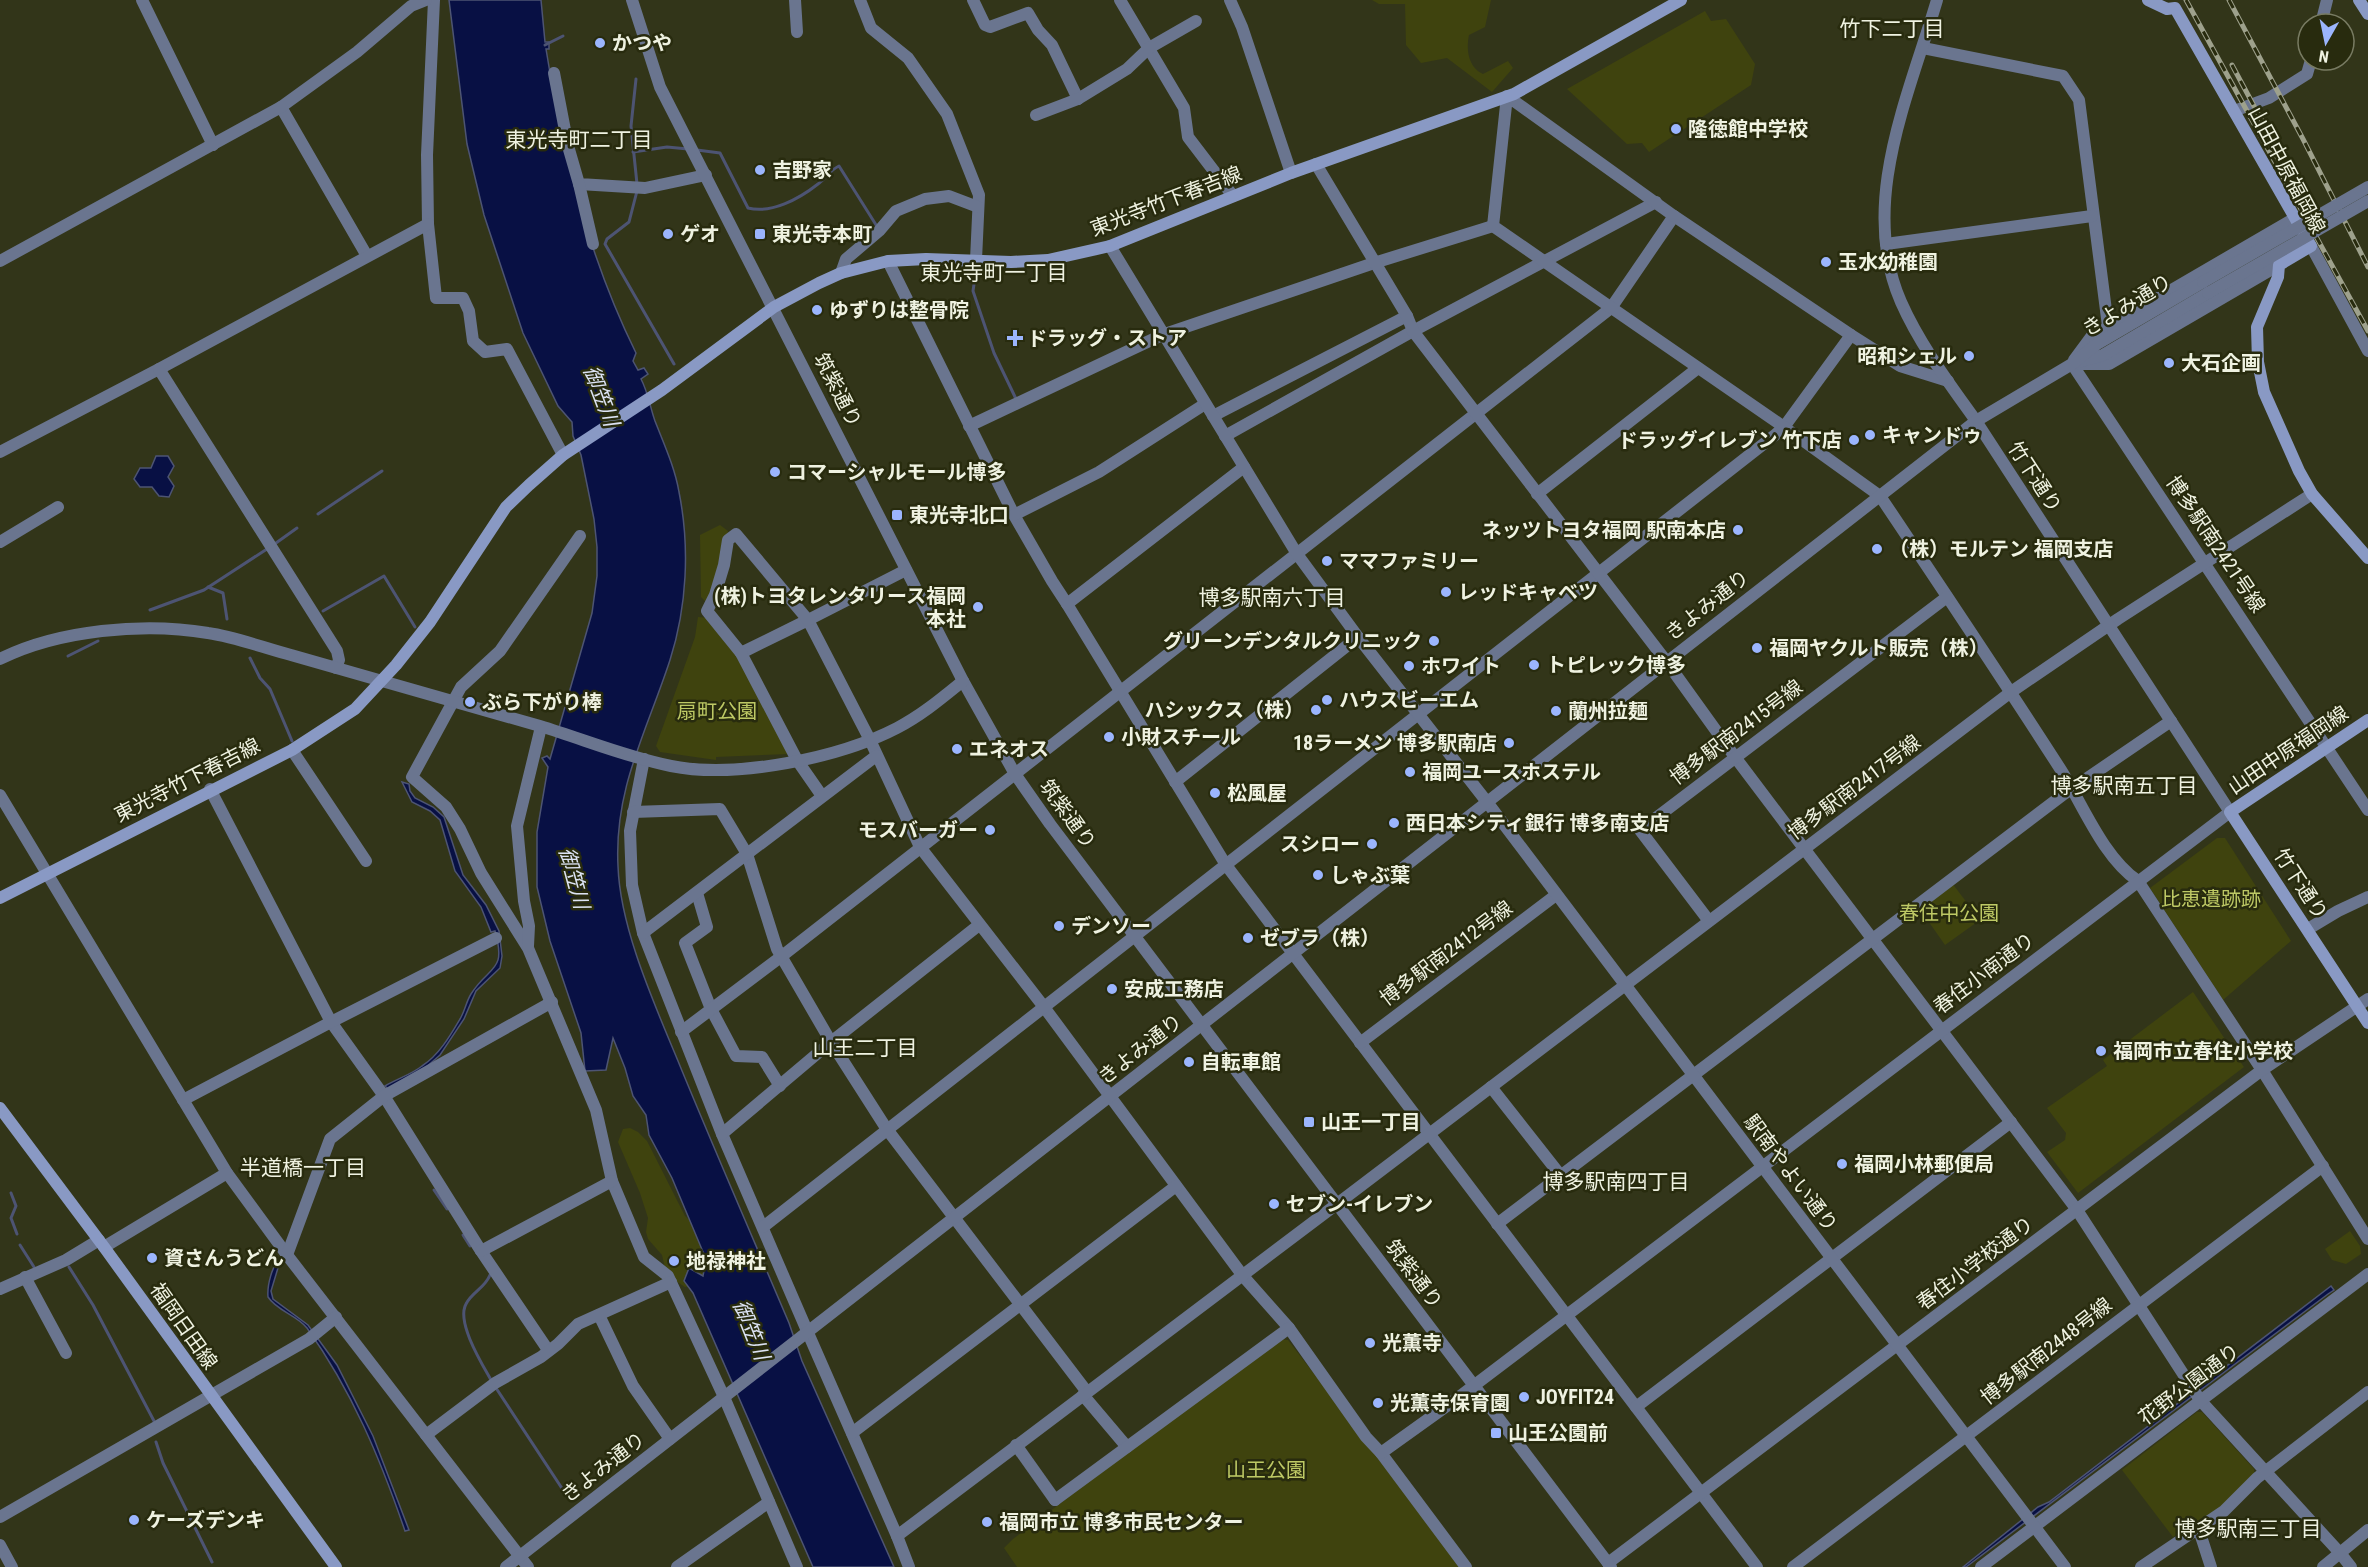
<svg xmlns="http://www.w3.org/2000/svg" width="2368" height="1567" font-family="'Roboto Condensed','Noto Sans JP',sans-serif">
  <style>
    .green { fill: #3f430e }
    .water { fill: #081044; stroke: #4d5473; stroke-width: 1.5 }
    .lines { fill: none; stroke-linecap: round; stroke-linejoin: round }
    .stream { stroke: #4d5473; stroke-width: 3 }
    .minor { stroke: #6a758f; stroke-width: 12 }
    .tertiary { stroke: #6a758f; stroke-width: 12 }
    .secondary { stroke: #8999c4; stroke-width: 12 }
    .rail-casing { stroke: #9ea18c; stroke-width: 5 }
    .rail { stroke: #282b0e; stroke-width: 3; stroke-dasharray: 9; stroke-linecap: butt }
    .tertiary-bridge { stroke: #6a758f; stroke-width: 12 }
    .poi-dot { fill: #9bb5fd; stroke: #282b0e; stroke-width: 2 }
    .labels { text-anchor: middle; stroke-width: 5; stroke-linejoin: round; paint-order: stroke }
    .poi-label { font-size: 20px; font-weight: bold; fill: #eff2e1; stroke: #282b0e; text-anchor: start }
    .street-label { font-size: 20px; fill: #eff2e1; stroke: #282b0e }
    .park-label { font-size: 20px; fill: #bec965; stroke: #282b0e }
    .neighbourhood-label { font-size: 21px; fill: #eff2e1; stroke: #282b0e }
    .water-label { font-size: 21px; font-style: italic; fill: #dce3f4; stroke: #282b0e }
  </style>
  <rect width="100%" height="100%" fill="#323519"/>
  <g class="green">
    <path d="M 1372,0 L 1491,0 L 1485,27 L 1469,35 C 1466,49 1468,67 1483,74 L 1508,61 L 1513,68 L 1492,92 L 1447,58 L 1421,63 L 1406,45 L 1405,4 L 1379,4 Z"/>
    <polygon points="1705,11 1711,21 1726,19 1755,64 1751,85 1649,152 1642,143 1627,144 1567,89"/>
    <polygon points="720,525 728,531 723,559 707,603 701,597 700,535"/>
    <polygon points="698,617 709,618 739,656 789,754 716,757 716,760 660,752 656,746 695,637"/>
    <polygon points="2217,838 2225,838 2291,941 2223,1000 2150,888"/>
    <polygon points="1952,883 1980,920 1945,945 1919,908"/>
    <polygon points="2193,992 2244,1067 2078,1193 2047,1152 2065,1140 2066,1133 2047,1108 2107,1066 2103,1060"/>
    <polygon points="630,1128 638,1132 647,1141 685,1216 701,1231 712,1258 698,1286 685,1287 676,1281 665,1268 662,1255 648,1239 646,1232 648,1218 640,1193 618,1142 623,1129"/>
    <polygon points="2350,1231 2360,1246 2361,1254 2346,1264 2332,1260 2325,1249"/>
    <polygon points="1279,1339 1288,1340 1462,1567 1017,1567 1004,1548 1013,1539"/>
    <polygon points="2197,1412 2202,1412 2254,1469 2254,1474 2221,1507 2173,1537 2122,1470"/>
  </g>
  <g class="water">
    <path d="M 449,0 L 541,0 L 545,42 L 549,42 L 549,49 L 546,49 C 563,154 589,258 636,353 L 633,361 L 638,370 L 644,368 L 648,374 L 641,379 C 648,392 650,407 655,421 C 664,444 675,468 679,492 C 690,547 687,607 670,660 C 647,731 614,788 618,866 C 620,928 654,1003 678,1061 C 714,1149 752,1236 789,1323 L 802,1361 L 894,1567 L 813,1567 L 693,1293 L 684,1281 L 689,1268 L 703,1276 L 706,1259 L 672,1178 L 649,1135 L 646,1115 L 633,1096 L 625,1068 L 613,1038 L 606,1070 L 585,1071 L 581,1033 L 550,941 L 537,887 L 537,832 L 548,767 L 542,758 L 547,756 L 550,759 L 592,613 L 597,576 L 597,547 L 594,519 L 581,455 L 573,436 L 572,422 L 558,406 L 523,333 L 484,215 L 467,144 Z"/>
    <polygon points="156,456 168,456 174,466 168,477 174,486 169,497 159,496 152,487 140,487 134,479 140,468 151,468"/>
    <path d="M 402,782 L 409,784 L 410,791 L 415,798 L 433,807 L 444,817 L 463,875 L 486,905 L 499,931 L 502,956 L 500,968 L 476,991 L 464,1019 L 440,1055 L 424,1069 L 388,1089 L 385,1086 C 397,1079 412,1074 422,1066 C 439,1055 450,1036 460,1019 C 465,1011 466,1002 471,994 C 489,965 507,973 495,931 L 491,932 L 481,907 L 455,871 L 440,820 L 430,811 L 412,802 Z"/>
    <path d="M 281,1258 L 271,1291 L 273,1299 L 308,1325 L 337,1365 L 373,1436 L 409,1530 L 405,1531 C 380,1458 352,1391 307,1328 C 297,1315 277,1311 268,1297 C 267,1286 272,1264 281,1258 Z"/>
    <polygon points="2331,1286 2334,1290 2328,1294 1966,1567 1963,1567 2038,1507 2049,1502"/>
  </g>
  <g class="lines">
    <g class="stream">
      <polyline points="545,45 563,36"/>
      <polyline points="636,79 631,126 637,184"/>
      <path d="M 697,150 L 720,153 L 748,208 C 771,214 799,199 818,184 C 825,179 830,170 839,166 L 878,228"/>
      <polyline points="633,152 667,147 688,149"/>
      <polyline points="637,191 629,222 607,239 605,244 674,364"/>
      <polyline points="977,264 973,291 994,353 1017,401"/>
      <polyline points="318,514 382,471"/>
      <polyline points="276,543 297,528"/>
      <polyline points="208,587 223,593 227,619"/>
      <polyline points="150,610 204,590 267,549"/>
      <polyline points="323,611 384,576 415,627"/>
      <polyline points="68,656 98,641"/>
      <polyline points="250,658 260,678 270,689 292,741"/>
      <polyline points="434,1190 447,1209"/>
      <polyline points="11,1193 16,1206 11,1218 17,1234"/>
      <polyline points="463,1235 470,1246"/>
      <polyline points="20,1245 34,1267"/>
      <polyline points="69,1267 93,1305 154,1421"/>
      <path d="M 490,1275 C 485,1288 472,1292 466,1304 C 456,1322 482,1364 491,1380"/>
      <polyline points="496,1388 567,1496"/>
      <polyline points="156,1442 163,1463 212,1562"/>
    </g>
    <g class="minor">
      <polyline points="142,0 213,145"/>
      <polyline points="434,0 427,155 428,224 436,298 463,298 469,311 473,341 485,352 507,349 563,455"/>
      <polyline points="795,0 797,32"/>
      <polyline points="860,0 871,28 908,58 947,114 979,195 976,260"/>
      <polyline points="973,0 985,25 990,27 1028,13 1038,30 1052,45 1078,99"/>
      <polyline points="1120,0 1184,108 1188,137 1233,196"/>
      <polyline points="1230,0 1242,27 1291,173"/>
      <polyline points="2321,24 2327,0"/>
      <polyline points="1923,48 2063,76 2079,100 2108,326"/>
      <polyline points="554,73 568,146 579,184 645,188 706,175"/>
      <polyline points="281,107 367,256"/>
      <polyline points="2234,111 2269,98 2307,74 2311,60"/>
      <polyline points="1036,115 1078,99 1127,69 1149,48 1196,21"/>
      <polyline points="579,184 593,244"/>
      <polyline points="1886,244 2092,216"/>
      <polyline points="2311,246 2368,351"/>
      <polyline points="0,261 281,107 357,52 411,6 426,0"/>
      <polyline points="888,261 1014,515 1052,581 1067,604 1226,865 1757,1567"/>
      <polyline points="841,273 846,259 879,231 896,211 925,199 949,196 978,207"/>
      <polyline points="2074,360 2091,337 2295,218"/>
      <polyline points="2072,364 2368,810"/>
      <polyline points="2079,364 2109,364 2279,265"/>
      <polyline points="1213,416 1407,316"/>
      <polyline points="969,426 1162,335 1374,263 1493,226"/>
      <polyline points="1225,436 1413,331 1656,202"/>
      <polyline points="0,452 159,369"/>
      <polyline points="1537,494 1698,368"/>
      <path d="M 1880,496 C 1941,587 2002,678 2061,770 C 2083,805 2103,857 2138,881 L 2262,1070 L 2368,1239"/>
      <polyline points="1014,515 1099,472 1205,404"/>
      <polyline points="580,536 500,651 461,687 412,777 446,807 460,829 481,873 528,948 596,1110 612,1181 644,1257 668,1276 724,1397 797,1567"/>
      <polyline points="0,542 58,507"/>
      <polyline points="1067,604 1244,467"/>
      <polyline points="741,653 808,620 870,740 920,847 1044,1007 1243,1276 1289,1328 1366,1437 1381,1453 1466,1567"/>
      <polyline points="1666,661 1735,757 2077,1210 2200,1400 2340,1553 2351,1567"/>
      <polyline points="336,668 339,660 337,651 159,369 428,224"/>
      <polyline points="292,750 366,861"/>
      <polyline points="644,759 630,831 632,885 643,933 722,1134 808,1333"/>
      <polyline points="1175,782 1358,637"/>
      <polyline points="210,789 331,1022 384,1096 481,1251 548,1350"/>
      <polyline points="0,795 227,1173 287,1255 528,1567"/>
      <polyline points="822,796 797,760 741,653 707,611 715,595 724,565 728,540 736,534 808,620 906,570"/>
      <polyline points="633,812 720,809 747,854 777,949 831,1042 886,1128 1087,1392"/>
      <polyline points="697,893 707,927 685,943 711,1009 736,1056 762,1057 780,1086"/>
      <polyline points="1709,921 1640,830 1947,597"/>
      <polyline points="2308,929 2338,911 2368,897"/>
      <polyline points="643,933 876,756"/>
      <polyline points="528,946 529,926 524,901 517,826 541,727"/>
      <polyline points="681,1032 782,956 1611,308 1674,216"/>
      <polyline points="1360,1043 1556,895"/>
      <polyline points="1491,1087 1561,1176"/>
      <polyline points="183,1100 331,1022 496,938"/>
      <polyline points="722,1134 831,1042 979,925"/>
      <polyline points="1337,1204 2011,692 2118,619 2312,494"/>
      <polyline points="1497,1224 2064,794 2171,721"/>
      <polyline points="763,1227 1775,435 1784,427 1851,335"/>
      <polyline points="104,1247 227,1173"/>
      <polyline points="481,1251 612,1181"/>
      <polyline points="287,1255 330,1139 384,1096 552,1002"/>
      <polyline points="25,1277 66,1353"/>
      <polyline points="0,1289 66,1260 99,1240"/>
      <polyline points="599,1315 633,1386 670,1439"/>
      <polyline points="1083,1395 1127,1447"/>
      <polyline points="210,1396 309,1339 336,1317"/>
      <polyline points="1636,1407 2011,1122"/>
      <polyline points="426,1435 495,1383 541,1357 558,1344 578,1324 671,1282"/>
      <polyline points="1055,1500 1289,1328"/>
      <polyline points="2198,1527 2211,1567"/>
      <polyline points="897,1536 909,1567"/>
      <polyline points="0,1545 12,1567"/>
      <polyline points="1608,1563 2262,1070 2368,999"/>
      <polyline points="677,1567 769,1502"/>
      <polyline points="1793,1567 2323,1166"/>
      <polyline points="1981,1567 2368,1274"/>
      <polyline points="2141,1567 2224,1511 2257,1478 2368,1392"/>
    </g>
    <g class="tertiary">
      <polyline points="632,0 660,87 963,681 1015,774 1050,824 1611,1567"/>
      <polyline points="1316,164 1407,316 1413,331 1666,661"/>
      <polyline points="1110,246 1297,554 1358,637 1487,802 2065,1567"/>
      <polyline points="2079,362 2103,355 2208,293"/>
      <polyline points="1880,496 1784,427 1493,226 1507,96 1674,216 1851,335 1900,366 1948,381"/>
      <path d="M 0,659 C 58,630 144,622 208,633 C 236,637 264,648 291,655 C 374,678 457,702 540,726 C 583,739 626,757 671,766 C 736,779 839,758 897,728 C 922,715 942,698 963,681"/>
      <polyline points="808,1333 897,1536 1337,1204"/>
      <polyline points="852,1433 1176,1186"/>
      <polyline points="1016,1445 1055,1500"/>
      <path d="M 1381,1453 L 1455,1400 L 2230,812 L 1976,421 C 1949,383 1920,345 1901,302 C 1858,204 1909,95 1937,0"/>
      <polyline points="0,1517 210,1396"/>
      <polyline points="506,1567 1976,421 2072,364 2097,344 2203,282"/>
      <polyline points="2323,1567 2368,1530"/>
    </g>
    <g class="secondary">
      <polyline points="2148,0 2167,9 2175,8 2311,246 2279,265 2278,277 2257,327 2258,362 2264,392 2299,471 2312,494 2368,558"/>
      <polyline points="2359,0 2368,14"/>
      <polyline points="2368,720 2230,812 2368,1023"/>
      <polyline points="0,898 292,750 355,709 396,665 430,622 506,507 529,485 563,455 662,390 774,307 819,283 841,273 888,261 926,259 1011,262 1048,260 1110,246 1291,173 1514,94 1681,0"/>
      <polyline points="0,1108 104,1247 336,1567"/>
    </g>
    <g class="rail-casing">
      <g id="rail">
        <polyline points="2186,0 2368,331"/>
        <polyline points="2229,0 2303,139 2368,267"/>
        <polyline points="2232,65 2262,121"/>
      </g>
    </g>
    <use href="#rail" class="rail"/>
    <g class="tertiary-bridge">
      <polyline points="2203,282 2368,187"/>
      <polyline points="2208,293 2368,201"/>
    </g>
  </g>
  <g class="poi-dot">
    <circle cx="600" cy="43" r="6"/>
    <circle cx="1676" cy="129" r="6"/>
    <circle cx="760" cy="170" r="6"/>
    <circle cx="668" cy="234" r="6"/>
    <rect x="754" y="228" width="12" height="12" rx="3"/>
    <circle cx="1826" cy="262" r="6"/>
    <circle cx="817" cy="310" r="6"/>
    <path d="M1012 329h6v6h6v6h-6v6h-6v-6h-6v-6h6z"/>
    <circle cx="1969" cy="356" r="6"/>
    <circle cx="2169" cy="363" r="6"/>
    <circle cx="1870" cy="435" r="6"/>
    <circle cx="1854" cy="440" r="6"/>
    <circle cx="775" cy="472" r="6"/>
    <rect x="891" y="509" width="12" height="12" rx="3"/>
    <circle cx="1738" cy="530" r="6"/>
    <circle cx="1877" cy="549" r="6"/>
    <circle cx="1327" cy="561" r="6"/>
    <circle cx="1446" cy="592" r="6"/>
    <circle cx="978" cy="607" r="6"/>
    <circle cx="1434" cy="641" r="6"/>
    <circle cx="1757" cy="648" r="6"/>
    <circle cx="1534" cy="665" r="6"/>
    <circle cx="1409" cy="666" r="6"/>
    <circle cx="1327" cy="700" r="6"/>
    <circle cx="470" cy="702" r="6"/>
    <circle cx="1316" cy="710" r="6"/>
    <circle cx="1556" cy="711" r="6"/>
    <circle cx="1109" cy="737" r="6"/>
    <circle cx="1509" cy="743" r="6"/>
    <circle cx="957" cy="749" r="6"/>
    <circle cx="1410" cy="772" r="6"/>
    <circle cx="1215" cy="793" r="6"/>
    <circle cx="1394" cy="823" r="6"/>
    <circle cx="990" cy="830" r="6"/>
    <circle cx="1372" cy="844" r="6"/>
    <circle cx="1318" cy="875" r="6"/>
    <circle cx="1059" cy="926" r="6"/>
    <circle cx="1248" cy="938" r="6"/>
    <circle cx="1112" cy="989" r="6"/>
    <circle cx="2101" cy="1051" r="6"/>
    <circle cx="1189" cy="1062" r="6"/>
    <rect x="1303" y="1116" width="12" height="12" rx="3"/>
    <circle cx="1842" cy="1164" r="6"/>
    <circle cx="1274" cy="1204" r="6"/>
    <circle cx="152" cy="1258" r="6"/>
    <circle cx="674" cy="1261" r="6"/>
    <circle cx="1370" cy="1343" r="6"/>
    <circle cx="1524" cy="1397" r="6"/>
    <circle cx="1378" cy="1403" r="6"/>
    <rect x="1490" y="1427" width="12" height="12" rx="3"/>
    <circle cx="134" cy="1520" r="6"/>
    <circle cx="987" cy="1522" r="6"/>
  </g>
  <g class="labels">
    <g class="poi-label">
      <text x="612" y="50">かつや</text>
      <text x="1688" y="136">隆徳館中学校</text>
      <text x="772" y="177">吉野家</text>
      <text x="680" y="241">ゲオ</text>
      <text x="772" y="241">東光寺本町</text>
      <text x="1838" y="269">玉水幼稚園</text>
      <text x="829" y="317">ゆずりは整骨院</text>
      <text x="1027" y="345">ドラッグ・ストア</text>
      <text x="1957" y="363" text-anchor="end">昭和シェル</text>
      <text x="2181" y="370">大石企画</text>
      <text x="1882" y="442">キャンドゥ</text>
      <text x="1842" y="447" text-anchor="end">ドラッグイレブン 竹下店</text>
      <text x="787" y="479">コマーシャルモール博多</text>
      <text x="909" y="522">東光寺北口</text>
      <text x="1726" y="537" text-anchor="end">ネッツトヨタ福岡 駅南本店</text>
      <text x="1889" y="556">（株）モルテン 福岡支店</text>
      <text x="1339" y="568">ママファミリー</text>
      <text x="1458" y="599">レッドキャベツ</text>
      <text x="966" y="603" text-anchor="end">(株)トヨタレンタリース福岡<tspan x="966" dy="23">本社</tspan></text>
      <text x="1422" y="648" text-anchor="end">グリーンデンタルクリニック</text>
      <text x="1769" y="655">福岡ヤクルト販売（株）</text>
      <text x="1546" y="672">トピレック博多</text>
      <text x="1421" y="673">ホワイト</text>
      <text x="1339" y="707">ハウスビーエム</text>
      <text x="482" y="709">ぶら下がり棒</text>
      <text x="1304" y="717" text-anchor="end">ハシックス（株）</text>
      <text x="1568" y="718">蘭州拉麺</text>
      <text x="1121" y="744">小財スチール</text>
      <text x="1497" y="750" text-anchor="end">18ラーメン 博多駅南店</text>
      <text x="969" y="756">エネオス</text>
      <text x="1422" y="779">福岡ユースホステル</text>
      <text x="1227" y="800">松風屋</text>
      <text x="1406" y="830">西日本シティ銀行 博多南支店</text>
      <text x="978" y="837" text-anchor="end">モスバーガー</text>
      <text x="1360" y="851" text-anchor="end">スシロー</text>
      <text x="1330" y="882">しゃぶ葉</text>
      <text x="1071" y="933">デンソー</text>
      <text x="1260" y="945">ゼブラ（株）</text>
      <text x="1124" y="996">安成工務店</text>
      <text x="2113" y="1058">福岡市立春住小学校</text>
      <text x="1201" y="1069">自転車館</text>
      <text x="1321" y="1129">山王一丁目</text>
      <text x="1854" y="1171">福岡小林郵便局</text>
      <text x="1286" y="1211">セブン-イレブン</text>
      <text x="164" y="1265">資さんうどん</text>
      <text x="686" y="1268">地禄神社</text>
      <text x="1382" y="1350">光薫寺</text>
      <text x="1536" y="1404">JOYFIT24</text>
      <text x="1390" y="1410">光薫寺保育園</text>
      <text x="1508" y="1440">山王公園前</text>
      <text x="146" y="1527">ケーズデンキ</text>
      <text x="999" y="1529">福岡市立 博多市民センター</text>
    </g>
    <g class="street-label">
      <text transform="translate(2287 170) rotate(62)" y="7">山田中原福岡線</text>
      <text transform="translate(1166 201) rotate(-21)" y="7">東光寺竹下春吉線</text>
      <text transform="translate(2127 305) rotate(-31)" y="7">きよみ通り</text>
      <text transform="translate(838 390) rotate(63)" y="7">筑紫通り</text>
      <text transform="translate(2035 477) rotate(57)" y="7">竹下通り</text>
      <text transform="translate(2216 544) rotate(56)" y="7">博多駅南2421号線</text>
      <text transform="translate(1707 605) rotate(-38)" y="7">きよみ通り</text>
      <text transform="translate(1736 732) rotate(-37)" y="7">博多駅南2415号線</text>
      <text transform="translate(2288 750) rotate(-34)" y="7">山田中原福岡線</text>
      <text transform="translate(187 780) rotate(-27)" y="7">東光寺竹下春吉線</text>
      <text transform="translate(1854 787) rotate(-37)" y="7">博多駅南2417号線</text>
      <text transform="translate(1068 814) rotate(54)" y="7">筑紫通り</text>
      <text transform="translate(2301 884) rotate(57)" y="7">竹下通り</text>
      <text transform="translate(1446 953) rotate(-37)" y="7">博多駅南2412号線</text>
      <text transform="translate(1984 973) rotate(-37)" y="7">春住小南通り</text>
      <text transform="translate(1140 1049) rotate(-38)" y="7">きよみ通り</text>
      <text transform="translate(1791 1173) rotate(53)" y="7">駅南やよい通り</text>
      <text transform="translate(1975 1263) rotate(-37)" y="7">春住小学校通り</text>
      <text transform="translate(1414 1274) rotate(53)" y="7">筑紫通り</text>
      <text transform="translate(184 1326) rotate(55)" y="7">福岡日田線</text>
      <text transform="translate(2046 1351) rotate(-38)" y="7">博多駅南2448号線</text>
      <text transform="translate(2189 1384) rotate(-37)" y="7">花野公園通り</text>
      <text transform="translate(603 1467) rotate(-38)" y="7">きよみ通り</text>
    </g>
    <g class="park-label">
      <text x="717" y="718">扇町公園</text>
      <text x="2211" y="906">比恵遺跡跡</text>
      <text x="1949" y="920">春住中公園</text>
      <text x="1266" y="1477">山王公園</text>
    </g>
    <g class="neighbourhood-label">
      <text x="1892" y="36">竹下二丁目</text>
      <text x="579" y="147">東光寺町二丁目</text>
      <text x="994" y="280">東光寺町一丁目</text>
      <text x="1272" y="605">博多駅南六丁目</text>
      <text x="2124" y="793">博多駅南五丁目</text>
      <text x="865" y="1055">山王二丁目</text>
      <text x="303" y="1175">半道橋一丁目</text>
      <text x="1616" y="1189">博多駅南四丁目</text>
      <text x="2248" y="1536">博多駅南三丁目</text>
    </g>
    <g class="water-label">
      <text transform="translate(601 396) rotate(69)" y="7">御笠川</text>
      <text transform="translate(574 878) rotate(75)" y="7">御笠川</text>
      <text transform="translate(751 1330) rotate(68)" y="7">御笠川</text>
    </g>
  </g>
  <g transform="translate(2326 42) rotate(189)"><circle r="28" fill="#282b0e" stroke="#787b62" stroke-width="1.5"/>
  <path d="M0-4.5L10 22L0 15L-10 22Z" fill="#9bb5fd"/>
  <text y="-9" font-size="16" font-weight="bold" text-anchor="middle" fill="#eff2e1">N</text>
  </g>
</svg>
